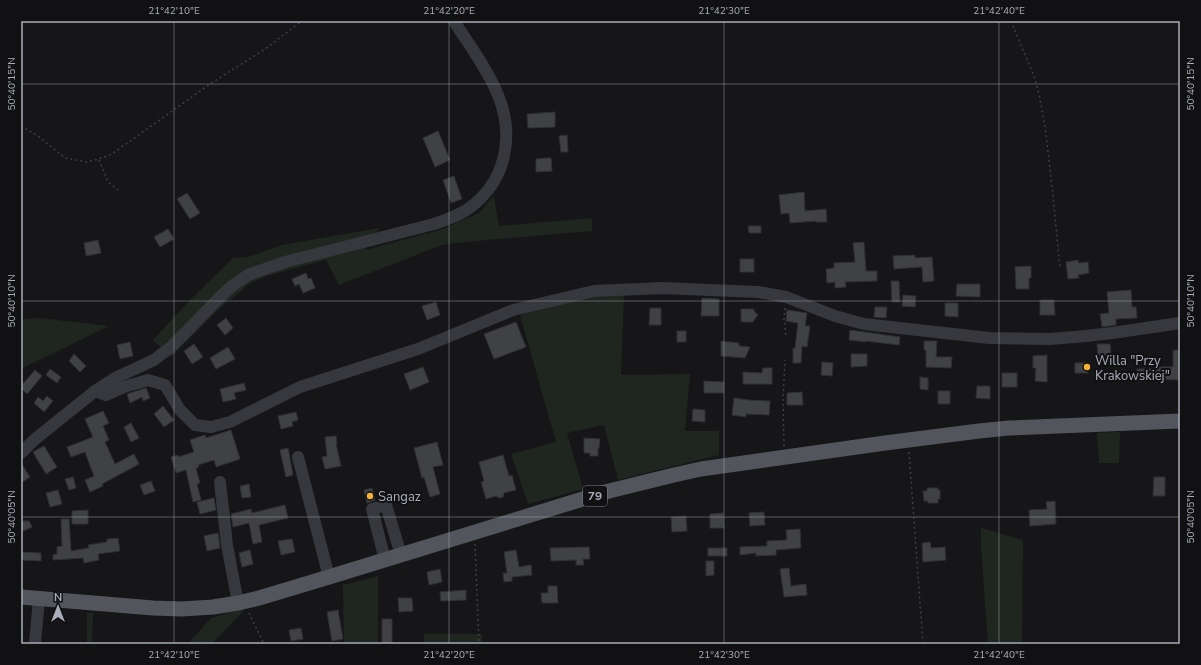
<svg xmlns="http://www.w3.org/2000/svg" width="1201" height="665" font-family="'Nunito Sans',sans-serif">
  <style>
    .green { fill: #1e261f }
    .building { fill: #404145; stroke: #303034 }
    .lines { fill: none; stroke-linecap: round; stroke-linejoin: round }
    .path { stroke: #3d3f44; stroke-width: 1.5; stroke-dasharray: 2 3; stroke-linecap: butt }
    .minor { stroke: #37383d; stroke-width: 12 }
    .major { stroke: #53555c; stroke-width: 15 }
    .ticks { fill: none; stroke: #a8adb8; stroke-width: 1; stroke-opacity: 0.45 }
    .poi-dot { fill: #f2b134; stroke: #111113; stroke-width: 1.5 }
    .labels { text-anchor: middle; stroke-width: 4; stroke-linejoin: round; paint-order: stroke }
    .shield { fill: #111113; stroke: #7b7e86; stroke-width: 1 }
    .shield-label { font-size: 12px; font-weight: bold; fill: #a8adb8 }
    .poi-label { font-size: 13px; fill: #a8adb8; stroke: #111113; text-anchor: start }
    .neatline { fill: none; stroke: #a8adb8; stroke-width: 1.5 }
    .ticks-label { font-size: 10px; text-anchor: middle; fill: #a8adb8 }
  </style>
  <rect width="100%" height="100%" fill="#161618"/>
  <g class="green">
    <polygon points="494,196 499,226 592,218 592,231 465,242 442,245 339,285 326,260 266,276 251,283 222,306 171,357 153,340 191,299 233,258 248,257 282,245 379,228 365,250 440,230 479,213"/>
    <polygon points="624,295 621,375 690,374 685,431 719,431 719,455 618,480 604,425 567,433 583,489 528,504 511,454 556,442 520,315 592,296"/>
    <polygon points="40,318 109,326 21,369 21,326 24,319"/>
    <polygon points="1120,432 1119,463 1099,463 1097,433"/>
    <polygon points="981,528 1023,540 1022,644 988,644 981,547"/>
    <polygon points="378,576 378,644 344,644 343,585"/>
    <polygon points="246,608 212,644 188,644 211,618"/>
    <polygon points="87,613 93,613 92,644 87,644"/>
    <rect x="424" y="634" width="58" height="10"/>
  </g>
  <g class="building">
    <polygon points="555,112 555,127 528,128 527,114"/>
    <polygon points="438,131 450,160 435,167 423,138"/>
    <polygon points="567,135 568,152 561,152 559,136"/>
    <polygon points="547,158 551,158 552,171 536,172 536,159"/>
    <polygon points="454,176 462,199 451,203 443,180"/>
    <polygon points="804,192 805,211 826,209 827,222 816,222 816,221 790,223 789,213 781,214 779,195"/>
    <polygon points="187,193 200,213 190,219 177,199"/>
    <polygon points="748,226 761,226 761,233 749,233"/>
    <polygon points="168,229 174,239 160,247 154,237"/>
    <polygon points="98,240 101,253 86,256 84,243"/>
    <polygon points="864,242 866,271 877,271 877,281 845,282 846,287 835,288 835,282 827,283 826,269 834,268 834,263 855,262 853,243"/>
    <polygon points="915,255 915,258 932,257 934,281 923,282 922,267 894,269 893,256"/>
    <rect x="740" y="259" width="14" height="13"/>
    <polygon points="1078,260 1079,263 1088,262 1089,273 1078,275 1079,278 1068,279 1066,262"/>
    <polygon points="1031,266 1031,278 1029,278 1029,289 1016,289 1015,267"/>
    <polygon points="306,273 308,279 311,278 315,288 303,293 299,284 295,286 292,279"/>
    <polygon points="891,281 899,281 900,302 892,302"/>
    <polygon points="957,284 980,284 980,297 956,296"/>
    <polygon points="1131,290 1132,307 1136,307 1137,318 1116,319 1116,325 1102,327 1100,314 1109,313 1107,292"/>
    <polygon points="903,295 916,296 915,307 902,306"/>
    <polygon points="702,298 719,299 719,316 701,316"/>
    <polygon points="1040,300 1054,300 1055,315 1040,315"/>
    <polygon points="436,302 440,315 427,320 422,306"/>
    <polygon points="945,303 958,303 958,317 945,316"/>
    <polygon points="875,307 887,307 886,318 874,317"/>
    <polygon points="650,308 661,308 661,325 649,325"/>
    <polygon points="741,309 754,309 754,311 758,315 754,320 753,322 741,322"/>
    <polygon points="787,310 807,313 805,326 810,326 807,347 802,346 801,363 793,363 793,348 795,348 798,323 786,321"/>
    <polygon points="226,318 233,328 225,335 217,325"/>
    <polygon points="516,322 526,347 494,359 484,334"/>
    <polygon points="850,330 900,337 899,345 866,341 866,342 849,340"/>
    <rect x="677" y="331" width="9" height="11"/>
    <polygon points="721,341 739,343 739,346 750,347 745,358 721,356"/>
    <polygon points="924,341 937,341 936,357 952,357 951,368 926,367 926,350 924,350"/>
    <polygon points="130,342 133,356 120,359 117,345"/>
    <polygon points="194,344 203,357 192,364 184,351"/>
    <polygon points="1097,344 1110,344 1111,355 1098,356"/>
    <polygon points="228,347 235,359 216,369 210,358"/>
    <polygon points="1173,350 1180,350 1180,380 1148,379 1148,381 1137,381 1137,369 1155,369 1155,367 1173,367"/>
    <polygon points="74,354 86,366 80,372 69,361"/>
    <polygon points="851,354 867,354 867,366 851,367"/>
    <polygon points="1047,355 1047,382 1035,381 1036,368 1033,368 1033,356"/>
    <polygon points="822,362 833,363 832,376 821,375"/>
    <rect x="1075" y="363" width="13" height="10"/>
    <polygon points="423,367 429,382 410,390 404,374"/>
    <polygon points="763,368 772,368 772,384 743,384 743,372 762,373"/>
    <polygon points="50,369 61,377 57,383 46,375"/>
    <polygon points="35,370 42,376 27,394 21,388 21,386"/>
    <rect x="1002" y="373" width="15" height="14"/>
    <polygon points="920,377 928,378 928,390 920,389"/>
    <polygon points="704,381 724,382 724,393 704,393"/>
    <polygon points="244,383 246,390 234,393 236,399 223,402 220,389"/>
    <polygon points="977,386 990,386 990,399 976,398"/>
    <polygon points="146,388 150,398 143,401 142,397 130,403 127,394"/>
    <rect x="938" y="391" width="12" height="13"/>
    <polygon points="802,392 803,405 787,405 787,393"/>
    <polygon points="47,396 53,401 44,412 34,403 38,397 43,401"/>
    <polygon points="734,398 748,400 770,401 769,415 746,414 746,417 732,415"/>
    <polygon points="163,406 174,420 164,427 154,414"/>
    <polygon points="693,409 705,410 705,422 692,421"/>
    <polygon points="103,411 109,423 103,426 109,440 105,442 115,464 134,454 139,464 102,484 103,486 90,492 85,480 94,476 85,452 71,457 67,447 93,437 85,419"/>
    <polygon points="296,412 298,420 292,422 293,426 281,429 278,416"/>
    <polygon points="131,423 139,438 131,442 124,427"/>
    <polygon points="231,430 240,459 216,467 214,460 198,465 199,467 196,468 200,483 197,484 201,500 193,502 186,470 176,473 171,457 178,455 178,457 194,452 190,440 205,435 206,438"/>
    <polygon points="336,436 337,444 336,444 341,466 325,469 322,457 327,456 325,437"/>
    <polygon points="584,438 600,439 599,448 598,448 598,456 590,456 590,453 584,453"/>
    <polygon points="437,442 443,465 433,467 440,494 430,497 424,477 422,478 414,448"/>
    <polygon points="44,446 57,467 46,474 33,452"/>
    <polygon points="288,448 293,475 286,477 280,450"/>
    <polygon points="503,455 509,476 512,475 516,490 504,493 503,497 500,498 496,496 486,499 481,482 484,481 479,462"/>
    <polygon points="21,463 30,477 21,483"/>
    <polygon points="73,477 76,488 69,490 65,479"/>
    <polygon points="1154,477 1165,477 1165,496 1153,496"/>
    <polygon points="151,481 155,491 144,495 140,485"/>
    <polygon points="249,484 251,497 242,498 240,486"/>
    <polygon points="372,488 375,500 367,503 364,490"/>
    <polygon points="927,488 938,488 938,490 940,490 940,499 938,499 938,503 928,503 928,501 924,501 923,491 927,491"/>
    <polygon points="58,490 62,504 50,507 46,493"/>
    <polygon points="214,498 216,510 200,514 197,502"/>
    <polygon points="1055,501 1056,524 1030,526 1029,510 1047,509 1046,502"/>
    <polygon points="285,505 288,518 259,525 262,542 253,544 249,523 233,527 231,514 251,509 252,513"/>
    <polygon points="88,510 88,524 72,524 72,511"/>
    <polygon points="764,512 765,525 750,526 749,513"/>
    <polygon points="723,513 724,528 710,528 710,514"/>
    <polygon points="686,516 687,531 672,532 671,517"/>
    <polygon points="61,519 69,519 71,551 89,548 88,545 107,542 107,539 118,538 120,551 98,554 99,560 84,563 83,558 53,560 53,555 57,554 57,547 62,546"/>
    <polygon points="21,521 29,521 32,527 21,532"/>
    <polygon points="800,529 801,548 776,550 776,555 756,556 756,553 740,555 740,547 767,546 767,541 787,540 786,530"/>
    <polygon points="218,533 220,548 207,551 204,536"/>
    <polygon points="292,539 295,552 281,555 278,541"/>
    <polygon points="930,542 931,548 945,547 946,560 923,562 922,543"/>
    <polygon points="589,547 590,559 583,559 584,565 576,565 576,560 551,561 550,548"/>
    <rect x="708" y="548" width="19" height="8"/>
    <polygon points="250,550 253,564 242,567 239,553"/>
    <polygon points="516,550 519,567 531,565 532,575 512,577 512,581 504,582 503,573 507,573 504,552"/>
    <polygon points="21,552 41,553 41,561 21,560"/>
    <polygon points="706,561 714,561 714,575 706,576"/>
    <polygon points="789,568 791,586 806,584 807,595 784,597 780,569"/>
    <polygon points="440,569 442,582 429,585 427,572"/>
    <polygon points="548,586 557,586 558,603 542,603 541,593 548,593"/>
    <polygon points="466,590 466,600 441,601 440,592"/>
    <polygon points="398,598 412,598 413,611 399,612"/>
    <polygon points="338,610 343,639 332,641 327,612"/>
    <rect x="382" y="619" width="10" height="25"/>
    <polygon points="301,628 303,639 291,641 289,630"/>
  </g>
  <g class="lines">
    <g class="path">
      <polyline points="1011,21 1034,76 1039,94 1045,126 1053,195 1060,269"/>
      <polyline points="21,126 38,136 65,158 87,162 99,159 112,154 210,84 265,49 302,21"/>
      <polyline points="99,160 108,182 118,190"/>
      <polyline points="785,308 784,319 786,337"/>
      <polyline points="784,446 783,400 785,360"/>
      <polyline points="909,452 923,644"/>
      <polyline points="475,544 479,644"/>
      <polyline points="249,613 264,644"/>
    </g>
    <g class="minor">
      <polyline points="95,391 106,395 124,387 148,380 165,385 180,410 195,425 211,427 230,422 300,387 418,349 513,310 594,291 662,288 758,292 786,297 835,316 864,324 989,338 1050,339 1086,336 1112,333 1180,323"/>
      <path d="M 21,453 L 34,440 L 95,391 L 115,378 L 154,360 L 171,347 L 188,330 L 220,297 L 232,286 L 248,275 L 285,262 L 434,224 C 446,220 458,216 468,209 C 506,182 515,137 498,95 C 487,68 469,45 454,21"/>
      <polyline points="298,457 329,577"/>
      <polyline points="220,482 227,545 238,603"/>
      <polyline points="385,560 372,509 386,505 401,555"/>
      <polyline points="35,644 39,598"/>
    </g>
    <polyline class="major" points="21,597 153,608 182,609 213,607 238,603 259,598 329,577 609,491 674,475 701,469 885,443 979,431 1009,428 1180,421"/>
  </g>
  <path class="ticks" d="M 174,21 L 174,644M 449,21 L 449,644M 724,21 L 724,644M 999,21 L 999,644M 21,84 L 1180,84M 21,301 L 1180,301M 21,517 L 1180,517"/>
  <g class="poi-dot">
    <circle cx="1087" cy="367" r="4"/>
    <circle cx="370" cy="496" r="4"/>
  </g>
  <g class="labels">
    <rect class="shield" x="583" y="486" width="24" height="20" rx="3"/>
    <g class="shield-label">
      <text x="595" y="500">79</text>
    </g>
    <g class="poi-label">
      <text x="1095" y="365">Willa "Przy<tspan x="1095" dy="15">Krakowskiej"</tspan></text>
      <text x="378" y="501">Sangaz</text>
    </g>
  </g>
  <rect width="1201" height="665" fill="none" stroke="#111113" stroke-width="44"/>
  <g transform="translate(58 607)" stroke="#111113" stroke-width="3" paint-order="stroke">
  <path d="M0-3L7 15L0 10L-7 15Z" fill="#a8adb8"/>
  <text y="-6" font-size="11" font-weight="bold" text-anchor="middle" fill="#a8adb8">N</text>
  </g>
  <rect x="22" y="22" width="1157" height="621" class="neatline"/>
  <g class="ticks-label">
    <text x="174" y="14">21°42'10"E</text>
    <text x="449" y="14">21°42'20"E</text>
    <text x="724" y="14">21°42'30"E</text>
    <text x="999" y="14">21°42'40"E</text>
    <text transform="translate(11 84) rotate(-90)" y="4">50°40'15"N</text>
    <text transform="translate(1190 84) rotate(-90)" y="4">50°40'15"N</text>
    <text transform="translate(11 301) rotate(-90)" y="4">50°40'10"N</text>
    <text transform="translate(1190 301) rotate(-90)" y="4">50°40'10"N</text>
    <text transform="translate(11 517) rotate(-90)" y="4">50°40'05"N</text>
    <text transform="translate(1190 517) rotate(-90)" y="4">50°40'05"N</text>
    <text x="174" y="658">21°42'10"E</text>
    <text x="449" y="658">21°42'20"E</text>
    <text x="724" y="658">21°42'30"E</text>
    <text x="999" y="658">21°42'40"E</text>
  </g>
</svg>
